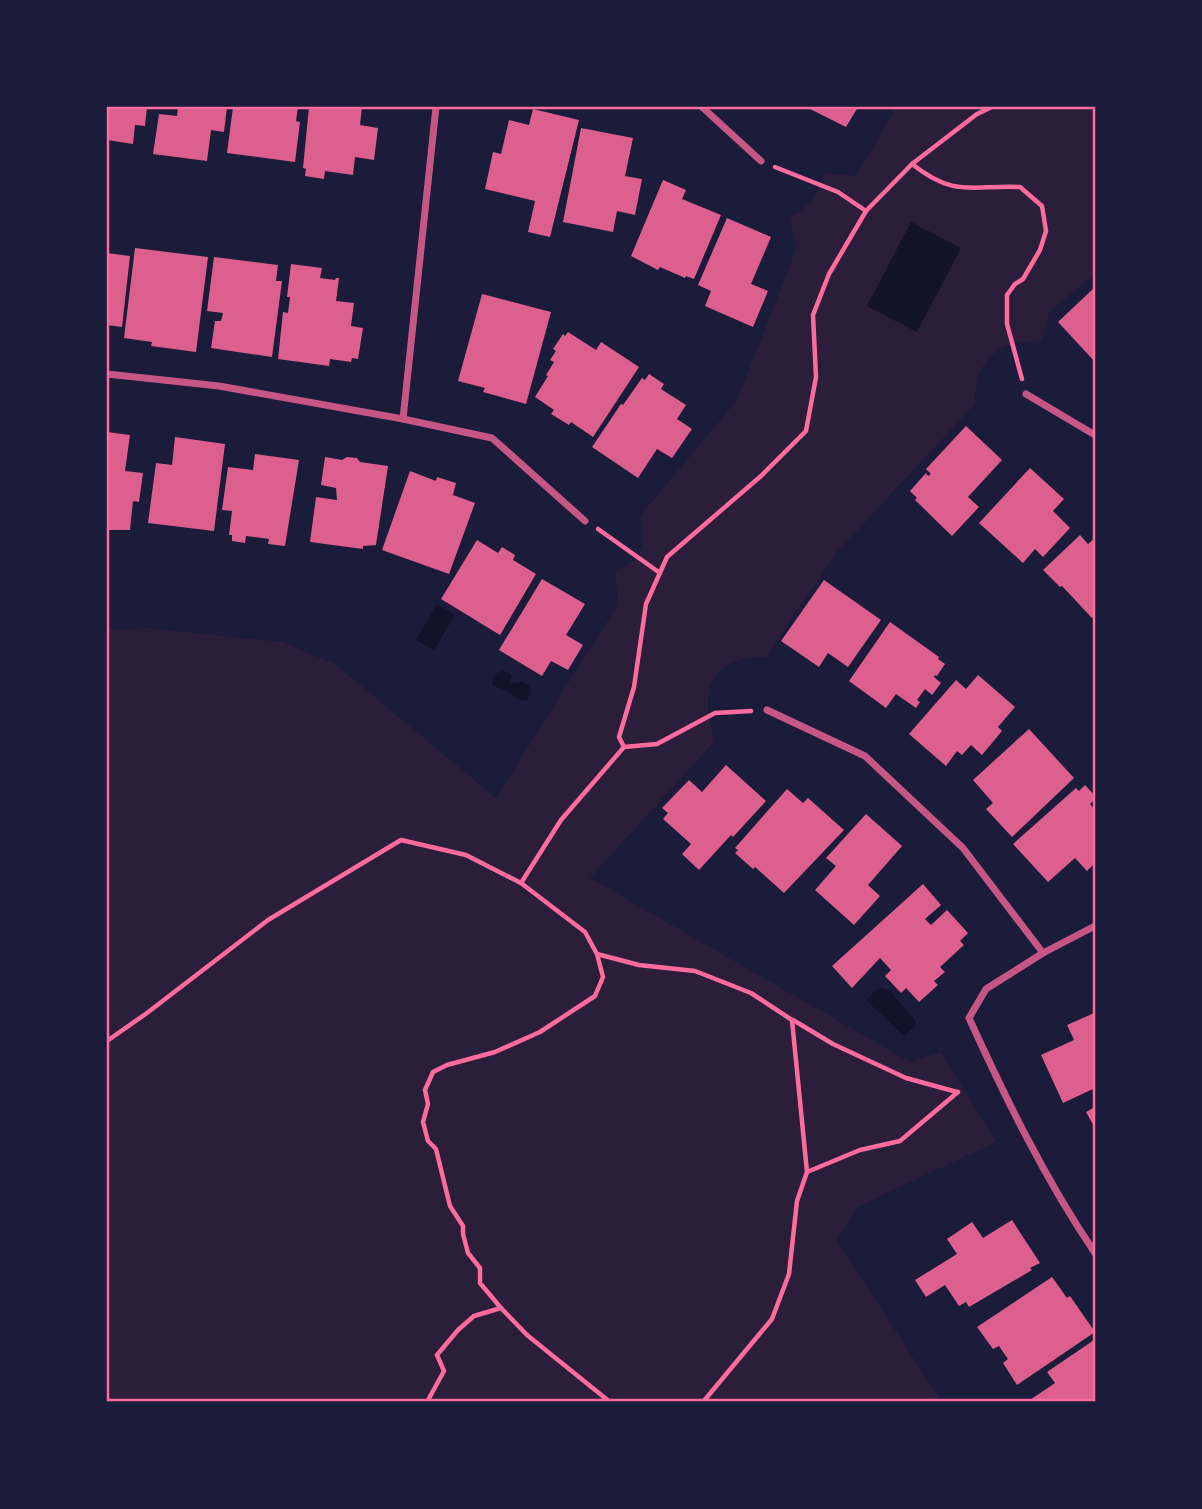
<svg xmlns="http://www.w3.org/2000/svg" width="1202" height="1509" font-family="'Alegreya Sans',sans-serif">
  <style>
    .green { fill: #2a1e3b }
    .water { fill: #12122b }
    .building { fill: #dd5f8e }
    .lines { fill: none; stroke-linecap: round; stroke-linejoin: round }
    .path { stroke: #ff6b9d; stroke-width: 4.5 }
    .minor { stroke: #c65784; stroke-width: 7 }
    .neatline { fill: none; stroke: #ff6b9d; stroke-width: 2.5 }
  </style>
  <rect width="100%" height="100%" fill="#1b1b3a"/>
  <path class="green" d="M 896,107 L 1095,107 L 1095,274 L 1050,311 L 1041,341 C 999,338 974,361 975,404 L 838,551 L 766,657 C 709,656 698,693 715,741 L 590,878 L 910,1062 L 941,1052 L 996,1142 L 857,1207 L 837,1241 L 942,1402 L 107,1402 L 107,630 L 148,628 L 282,642 L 335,664 L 496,798 L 618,604 L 615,570 C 645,562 647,542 640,516 L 737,400 L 797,247 L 789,217 C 808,209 821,193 825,173 L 856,176 Z"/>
  <g class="water">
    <polygon points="911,222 961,248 917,332 867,306"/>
    <polygon points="437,604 455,615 434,650 416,640"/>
    <polygon points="503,670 511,675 510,682 518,684 521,681 529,686 531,692 527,700 522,701 503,689 492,686 494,675"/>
    <polygon points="883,988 890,991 916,1021 915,1026 904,1036 866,1000 877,989"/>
  </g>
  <g class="building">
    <polygon points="107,107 147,107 145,126 135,125 133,144 107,140"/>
    <polygon points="178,107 227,107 224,132 211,130 207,161 153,154 159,114 177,116"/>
    <polygon points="233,107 298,107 296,121 300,122 295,162 227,153"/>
    <polygon points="309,107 362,107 360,125 378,128 374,160 355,157 353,175 325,171 324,179 305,176 306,169 303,168"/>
    <polygon points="812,107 858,107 846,127 810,109"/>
    <polygon points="533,109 579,120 550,237 528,232 535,201 485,189 493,152 501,154 509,120 529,125"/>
    <polygon points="581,128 633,138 625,176 642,179 635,215 617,211 613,232 563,222"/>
    <polygon points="663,180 686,190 682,199 721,215 694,279 686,276 685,278 660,267 658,270 631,256"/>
    <polygon points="727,218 771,237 751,284 768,291 753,327 705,306 711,291 698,285"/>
    <polygon points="135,248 208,257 196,352 151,346 152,342 124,338"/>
    <polygon points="107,253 130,256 122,327 107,325"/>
    <polygon points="214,257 278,265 276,281 282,281 272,357 211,348 215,321 221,321 223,313 207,311"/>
    <polygon points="291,264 322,268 320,278 335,280 336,278 339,278 336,301 354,303 351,326 363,328 358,359 352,358 351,362 330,359 329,366 278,359 283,312 288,313 290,297 287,297"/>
    <polygon points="1095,287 1095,362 1058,322"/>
    <polygon points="482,294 551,312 526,404 483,392 485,388 458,381"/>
    <polygon points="568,332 596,350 601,342 639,367 593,437 571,422 569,425 551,414 554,410 535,397 548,376 546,375 554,362 550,360 556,351 553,349 563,334 565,336"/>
    <polygon points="649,374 664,384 661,389 686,405 677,419 692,429 672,458 657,449 638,478 592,447 621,404 623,405 642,378 645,380"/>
    <polygon points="966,426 1002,460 968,497 979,507 952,536 915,500 917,498 910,491 926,473 928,476 931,474 926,469"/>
    <polygon points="107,432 130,435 125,471 143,473 139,502 133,501 130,530 107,530"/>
    <polygon points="175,437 225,444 214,531 148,523 156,463 172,465"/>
    <polygon points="255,454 299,460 285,546 268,544 269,539 246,536 245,543 232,541 232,535 229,535 232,511 222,510 228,467 253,470"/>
    <polygon points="325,457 342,460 347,457 357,458 360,462 388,466 376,545 363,546 363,549 310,542 316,497 337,500 336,488 321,485"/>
    <polygon points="1030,468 1064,499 1053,511 1070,528 1043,557 1035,549 1023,563 979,523"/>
    <polygon points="410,471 436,481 437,477 456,483 453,495 475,503 449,574 382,550"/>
    <polygon points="1080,535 1088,544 1095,538 1095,615 1092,618 1062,586 1060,587 1043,570"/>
    <polygon points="477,540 498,553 502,547 515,555 513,560 536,574 500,635 441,599"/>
    <polygon points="542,579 585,604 566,635 583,645 568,670 551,661 542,676 499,650"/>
    <polygon points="824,580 881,620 848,667 828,653 819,667 781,641"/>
    <polygon points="890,622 939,657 938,659 945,664 937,676 935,675 934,677 941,683 932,695 925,689 917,700 920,702 916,708 896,694 886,708 849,681"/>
    <polygon points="978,675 1015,707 998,727 1002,731 982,755 971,745 962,755 957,751 946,766 909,734 956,680 966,689"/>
    <polygon points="1029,729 1074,778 1012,837 986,809 993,803 973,780"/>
    <polygon points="726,765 766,801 733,837 731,835 699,870 682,854 691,844 663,819 668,813 662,808 689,780 702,792"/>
    <polygon points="1085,785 1095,796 1095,799 1090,804 1095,810 1095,863 1087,871 1075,858 1048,882 1013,844 1076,788 1079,791"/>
    <polygon points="787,789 803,803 808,798 844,830 784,893 755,867 753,869 735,853 738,850 735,848"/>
    <polygon points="866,814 902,846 868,885 880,896 854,925 815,890 836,866 826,858"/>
    <polygon points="923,884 941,905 925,919 931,925 947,910 968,933 960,941 964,945 940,967 945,972 934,981 938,985 919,1002 906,988 901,993 885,976 891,970 880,958 852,988 832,966"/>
    <polygon points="1094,1013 1095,1088 1063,1103 1041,1055 1074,1040 1067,1025"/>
    <polygon points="1095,1107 1095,1128 1086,1112"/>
    <polygon points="1012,1220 1040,1263 1030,1268 1032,1270 969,1307 966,1302 959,1306 945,1285 926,1297 915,1280 957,1254 947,1239 972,1222 983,1238"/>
    <polygon points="1052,1277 1067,1298 1070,1296 1095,1332 1017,1385 1003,1363 1008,1359 999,1346 993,1349 977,1327"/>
    <polygon points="1094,1340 1095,1399 1091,1402 1027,1402 1055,1383 1047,1372"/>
  </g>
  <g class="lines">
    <g class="path">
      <path d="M 912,164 C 955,198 971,185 1020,187 L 1042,206 L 1046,231 L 1040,250 L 1023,279 L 1015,284 L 1007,295 L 1007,324 L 1022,379"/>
      <polyline points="775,167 838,192 866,211"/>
      <polyline points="598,529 660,573"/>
      <polyline points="751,711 715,713 657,744 624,747 619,737 634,687 646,604 667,557 761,476 806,431 816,377 813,315 829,274 866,211 912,164 977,114 992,107"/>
      <polyline points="521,883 561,820 624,747"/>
      <polyline points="597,954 639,965 695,971 751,993 792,1020 807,1172"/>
      <polyline points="793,1020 833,1044 906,1078 957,1092"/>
      <polyline points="107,1041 147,1013 268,920 401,840 466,855 521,883 585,932 597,954 603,977 595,996 540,1032 495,1052 447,1065 433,1072 425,1090 428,1104 423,1122 428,1141 436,1149 450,1206 463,1226 463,1234 468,1253 480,1268 480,1283 501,1308"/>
      <polyline points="427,1402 444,1371 437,1355 458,1330 474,1316 501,1308 527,1335 610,1402"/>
      <polyline points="703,1402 772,1319 789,1274 797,1201 807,1172 860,1150 900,1141 958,1092"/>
    </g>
    <g class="minor">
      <polyline points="702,107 761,161"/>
      <polyline points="107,374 219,386 403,419 492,438 585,521"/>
      <polyline points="1026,394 1095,435"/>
      <polyline points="403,419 436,107"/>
      <polyline points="767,710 865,756 963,848 1043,953"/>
      <path d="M 1095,926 L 1043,953 L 986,989 L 969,1018 C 1006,1099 1045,1179 1095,1253"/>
    </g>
  </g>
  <rect width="1202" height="1509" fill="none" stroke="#1b1b3a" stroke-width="217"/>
  <rect x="108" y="108" width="986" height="1292" class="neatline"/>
</svg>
